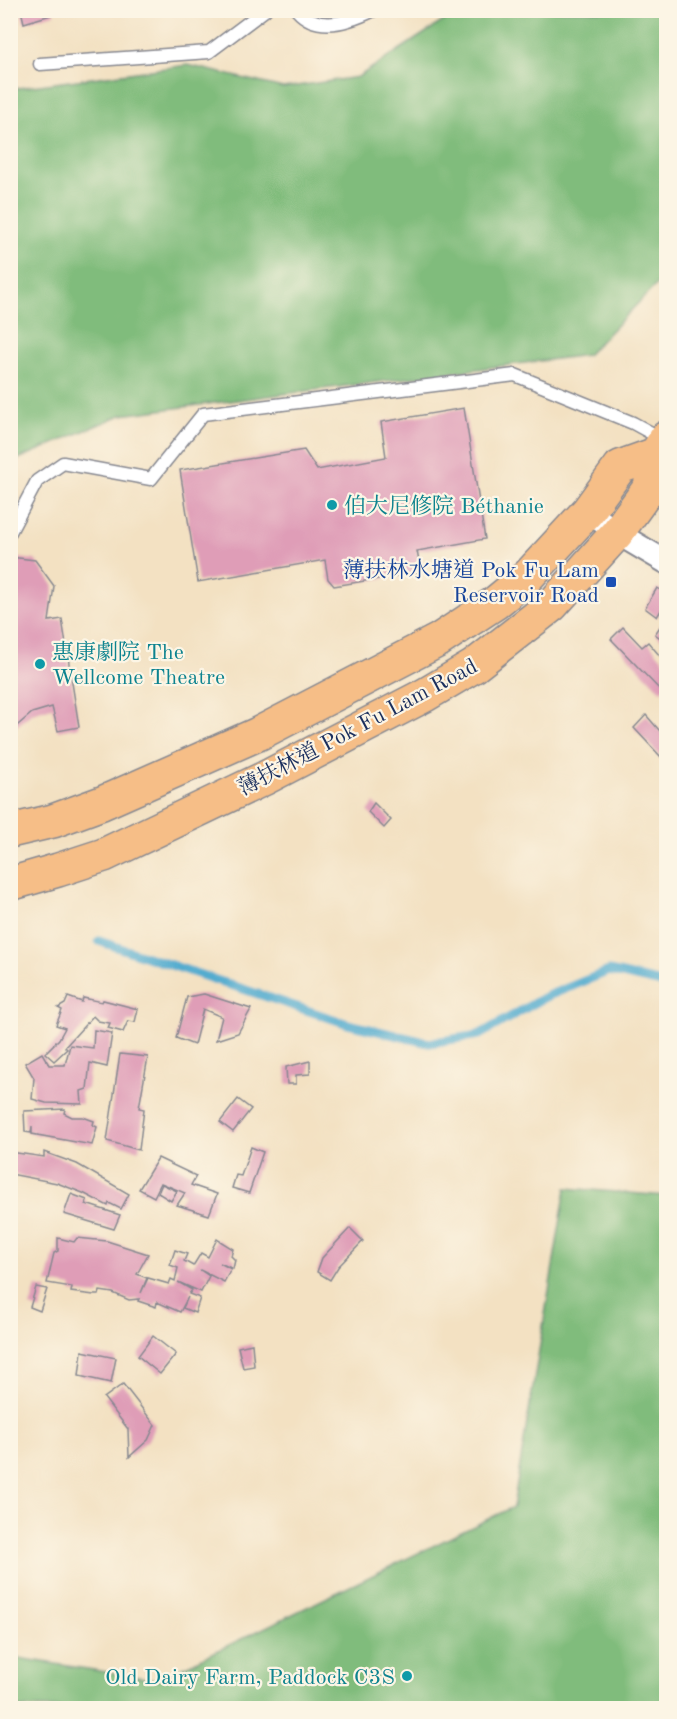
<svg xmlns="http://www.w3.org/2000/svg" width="677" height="1719" font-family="'Old Standard TT','Noto Serif TC',serif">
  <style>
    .forest { fill: #80bc7b; stroke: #4e766c; stroke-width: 1.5 }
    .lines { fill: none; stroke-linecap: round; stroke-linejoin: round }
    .stream { stroke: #52accf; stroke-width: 9 }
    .building { fill: #df9db7 }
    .service-casing { stroke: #878890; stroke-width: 15 }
    .minor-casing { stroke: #878890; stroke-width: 26 }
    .primary-casing { stroke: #878890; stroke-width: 36 }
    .service { stroke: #fff; stroke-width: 12 }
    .minor { stroke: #fff; stroke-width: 22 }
    .primary { stroke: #f6be87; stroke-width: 33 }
    .culture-dot { fill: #0f9aa8; stroke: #fcf5e5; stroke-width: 2 }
    .transit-dot { fill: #1a4fb4; stroke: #fcf5e5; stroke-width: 2 }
    .labels { text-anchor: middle; stroke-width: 4.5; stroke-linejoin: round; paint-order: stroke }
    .culture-label { font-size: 22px; fill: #0d838f; stroke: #fcf5e5; text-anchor: start }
    .transit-label { font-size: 22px; fill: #164399; stroke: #fcf5e5; text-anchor: end }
    .street-label { font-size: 22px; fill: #1b2f5e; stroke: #fcf5e5 }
  </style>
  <rect width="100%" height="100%" fill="#fcf5e5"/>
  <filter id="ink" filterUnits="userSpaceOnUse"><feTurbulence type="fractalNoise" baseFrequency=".0167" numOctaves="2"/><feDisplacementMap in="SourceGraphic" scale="12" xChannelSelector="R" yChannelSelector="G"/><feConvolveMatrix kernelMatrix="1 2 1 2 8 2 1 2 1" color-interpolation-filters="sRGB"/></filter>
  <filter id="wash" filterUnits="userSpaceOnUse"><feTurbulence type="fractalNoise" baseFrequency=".008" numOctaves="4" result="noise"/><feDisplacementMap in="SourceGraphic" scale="24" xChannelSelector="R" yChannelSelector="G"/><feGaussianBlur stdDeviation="1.35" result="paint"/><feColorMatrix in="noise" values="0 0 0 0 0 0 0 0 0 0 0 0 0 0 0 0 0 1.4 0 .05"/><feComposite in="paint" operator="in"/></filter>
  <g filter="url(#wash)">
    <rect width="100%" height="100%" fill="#f3e1c2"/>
    <g class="forest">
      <polygon points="460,10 666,11 666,275 587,355 121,415 11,462 11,89 188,65 283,88 358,77"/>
      <polygon points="566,1188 666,1196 666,1708 11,1708 11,1657 157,1680 513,1507"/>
    </g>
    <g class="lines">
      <polyline class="stream" points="99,941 348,1024 429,1043 479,1035 545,997 609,971 666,984"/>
    </g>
    <g id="blocks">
      <g class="building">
        <polygon points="21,10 53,10 54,14 24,23"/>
        <polygon points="464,408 485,539 417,551 421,572 334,586 328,579 325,560 198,582 180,470 304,450 317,470 386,457 381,422"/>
        <polygon points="10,557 35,560 54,586 49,621 62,619 79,727 58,731 52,707 32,713 12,730 10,725"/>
        <polygon points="657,588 666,593 666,602 657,617 645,608"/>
        <polygon points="666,618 666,642 655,634"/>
        <polygon points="623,627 642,647 648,642 666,663 666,686 661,691 611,639"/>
        <polygon points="646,715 666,738 666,755 663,759 634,728"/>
        <polygon points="374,803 391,820 384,828 368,812"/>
        <polygon points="204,994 251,1009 238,1033 216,1040 222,1017 203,1009 194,1045 176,1038 187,997"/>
        <polygon points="68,997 82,1002 83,998 102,1002 103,1000 138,1009 135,1022 128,1021 123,1032 108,1028 110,1023 98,1021 93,1016 65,1047 67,1049 54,1061 45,1053 59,1039 65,1028 56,1025 62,1010 58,1008 65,1004"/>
        <polygon points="94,1030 112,1033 107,1067 90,1063 87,1089 81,1091 82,1104 46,1103 32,1099 34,1078 25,1063 42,1053 49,1065 65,1065 70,1045 93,1048"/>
        <polygon points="120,1054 148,1057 139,1108 144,1109 139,1150 107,1141"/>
        <polygon points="310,1061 310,1074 296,1075 296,1084 287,1084 286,1067"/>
        <polygon points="238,1099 251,1109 233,1132 220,1122"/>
        <polygon points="65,1109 64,1113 72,1117 83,1117 94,1121 93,1125 97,1127 92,1145 32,1134 32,1126 31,1133 25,1132 24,1111"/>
        <polygon points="251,1147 263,1152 249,1193 232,1188 236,1175 241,1176"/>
        <polygon points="10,1152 44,1157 44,1152 77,1164 129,1194 121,1209 109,1203 108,1206 83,1193 57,1183 10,1174"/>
        <polygon points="158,1158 196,1176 191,1185 217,1194 209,1215 177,1205 185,1193 161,1183 154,1197 139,1189"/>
        <polygon points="162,1184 177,1191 171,1201 158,1193"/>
        <polygon points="71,1194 87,1200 86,1204 120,1215 114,1229 64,1214"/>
        <polygon points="350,1228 363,1241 338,1267 330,1280 317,1272 322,1258"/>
        <polygon points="58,1238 74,1242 77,1238 107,1241 148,1254 137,1274 147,1278 141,1293 148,1278 169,1284 171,1279 175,1281 178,1268 170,1265 175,1250 187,1254 184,1261 193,1266 201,1253 208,1257 217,1239 233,1249 231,1256 235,1260 233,1269 220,1263 231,1269 224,1282 200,1270 209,1276 201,1292 178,1282 192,1290 189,1294 200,1298 195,1313 183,1308 188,1297 180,1312 157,1302 156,1307 138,1301 139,1299 129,1300 113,1293 100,1291 99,1295 94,1295 71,1292 72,1287 47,1283 54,1253 58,1251"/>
        <polygon points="36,1287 47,1289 40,1311 30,1307"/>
        <polygon points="153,1336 176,1354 160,1374 138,1356"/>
        <polygon points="252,1344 254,1366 243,1368 238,1347"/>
        <polygon points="82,1351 116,1358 111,1383 79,1376"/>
        <polygon points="123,1384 155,1425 148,1440 129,1457 128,1429 104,1398"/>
      </g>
    </g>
  </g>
  <g filter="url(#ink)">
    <use href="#blocks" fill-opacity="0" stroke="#878890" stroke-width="1.5"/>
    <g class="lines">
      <g class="service-casing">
        <g id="service">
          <path d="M 297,10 C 317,33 350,22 374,10"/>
          <polyline points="40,64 209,52 265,10"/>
          <polyline points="10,532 37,481 63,463 151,479 203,414 515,375 633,423 664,440"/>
        </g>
      </g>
      <g class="minor-casing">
        <polyline id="minor" points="588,511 617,533 666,562"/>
      </g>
      <g class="primary-casing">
        <g id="primary">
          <polyline points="10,831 53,821 102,803 258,734 439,640 495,603 528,576 588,511 620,467 656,454"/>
          <polyline points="10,884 58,870 104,855 265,778 425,695 474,666 552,605 617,533 650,487 656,454 666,438"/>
        </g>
      </g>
      <use href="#service" class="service"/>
      <use href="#minor" class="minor"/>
      <use href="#primary" class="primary"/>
    </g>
  </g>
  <g class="culture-dot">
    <circle cx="332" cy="505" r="6"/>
    <circle cx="40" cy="664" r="6"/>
    <circle cx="407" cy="1676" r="6"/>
  </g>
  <rect class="transit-dot" x="605" y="576" width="12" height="12" rx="3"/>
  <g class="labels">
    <g class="culture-label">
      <text x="344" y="513">伯大尼修院 Béthanie</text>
      <text x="52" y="659">惠康劇院 The<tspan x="52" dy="25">Wellcome Theatre</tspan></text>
      <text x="395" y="1684" text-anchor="end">Old Dairy Farm, Paddock C3S</text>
    </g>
    <g class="transit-label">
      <text x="599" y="577">薄扶林水塘道 Pok Fu Lam<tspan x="599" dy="25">Reservoir Road</tspan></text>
    </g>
    <g class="street-label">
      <text transform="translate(357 726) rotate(-28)" y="8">薄扶林道 Pok Fu Lam Road</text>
    </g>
  </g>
  <rect width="677" height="1719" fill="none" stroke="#fcf5e5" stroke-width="36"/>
</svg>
